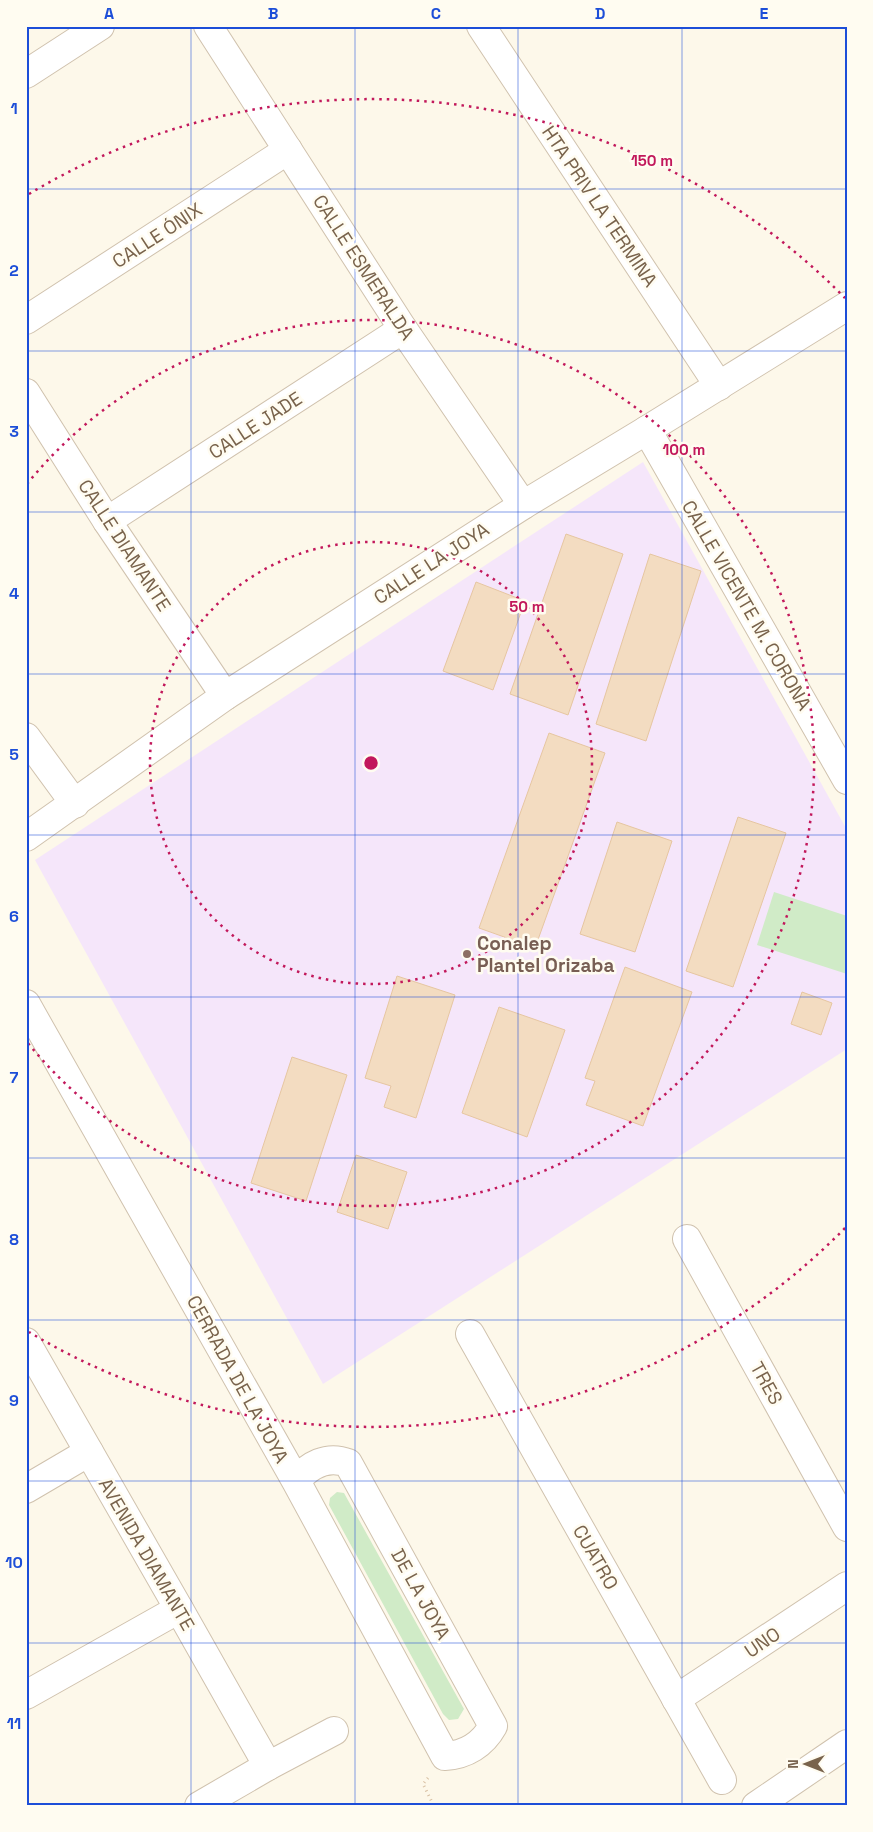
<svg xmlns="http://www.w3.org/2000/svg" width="873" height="1832" font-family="'Space Grotesk',sans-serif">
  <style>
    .education { fill: #f5e6fa }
    .green { fill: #d0ebc7 }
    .building { fill: #f3dcc1; stroke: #e6c6a1 }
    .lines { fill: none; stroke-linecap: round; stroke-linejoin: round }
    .street-casing { stroke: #d0c2ae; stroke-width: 30 }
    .path { stroke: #d8c0a3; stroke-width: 3; stroke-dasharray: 1 4; stroke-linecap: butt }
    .street { stroke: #fff; stroke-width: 28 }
    .grid { fill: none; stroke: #1d4ed8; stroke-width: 1; stroke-opacity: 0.55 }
    .ring { fill: none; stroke: #c2185b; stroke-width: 2.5; stroke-dasharray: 2.5 5 }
    .education-dot { fill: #8d6e63; stroke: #fffcf1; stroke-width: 2 }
    .labels { text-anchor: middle; stroke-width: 5; stroke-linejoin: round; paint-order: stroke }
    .street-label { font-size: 19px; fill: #79634c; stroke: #fffcf1 }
    .education-label { font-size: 19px; font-weight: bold; fill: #785e54; stroke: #fffcf1; text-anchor: start }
    .centre { fill: #c2185b; stroke: #fffcf1; stroke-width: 2.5 }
    .ring-label { font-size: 15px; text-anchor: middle; font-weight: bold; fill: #c2185b; stroke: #fffcf1; stroke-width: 5; stroke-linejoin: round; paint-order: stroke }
    .neatline { fill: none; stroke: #1d4ed8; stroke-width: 2 }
    .grid-label { font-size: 16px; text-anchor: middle; font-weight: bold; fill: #1d4ed8 }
  </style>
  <rect width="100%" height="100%" fill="#fdf8ea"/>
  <polygon class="education" points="643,462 847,830 847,1049 323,1384 35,860"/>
  <g class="green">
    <polygon points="774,892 847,916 847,974 757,945"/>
    <polygon points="337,1492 344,1493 464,1709 458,1719 449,1720 443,1714 329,1505 330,1498"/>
  </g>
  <g class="building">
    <polygon points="566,534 623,554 568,715 510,694"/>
    <polygon points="650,554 701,571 646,741 596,724"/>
    <polygon points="476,582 525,601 493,690 443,671"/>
    <polygon points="549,733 605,753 535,948 479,928"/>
    <polygon points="738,817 786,833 733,987 686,971"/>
    <polygon points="617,822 672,841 635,952 580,934"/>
    <polygon points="625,967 692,992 643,1126 586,1105 595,1081 585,1078"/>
    <polygon points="397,976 455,995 416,1118 384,1107 391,1086 365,1078"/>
    <polygon points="802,992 832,1003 821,1035 791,1024"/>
    <polygon points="499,1007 565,1030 527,1137 462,1113"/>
    <polygon points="292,1057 347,1075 306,1201 251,1183"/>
    <polygon points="356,1155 407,1172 388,1229 337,1212"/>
  </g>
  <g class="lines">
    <g class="street-casing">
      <g id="street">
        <polyline points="208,26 403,329 523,505"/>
        <polyline points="481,26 719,386"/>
        <polyline points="26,74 100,26"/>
        <polyline points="26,320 288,150"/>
        <polyline points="26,393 107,521 225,696"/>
        <polyline points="647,430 847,780"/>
        <polyline points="107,521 403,329"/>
        <polyline points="26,737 75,804"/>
        <polyline points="26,837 225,696 523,505 647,430 847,306"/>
        <path d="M 26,1004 L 296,1481 L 445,1756 C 466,1755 483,1744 493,1726 L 348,1463 C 327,1455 309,1465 296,1481"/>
        <polyline points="687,1239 847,1527"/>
        <polyline points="470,1334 722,1780"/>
        <polyline points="26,1342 179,1609 268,1766"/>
        <polyline points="26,1489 89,1452"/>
        <polyline points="26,1695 179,1609"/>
        <polyline points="676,1699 847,1586"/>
        <polyline points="199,1806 268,1766 334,1731"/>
        <polyline points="756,1806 847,1744"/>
      </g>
    </g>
    <polyline class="path" points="428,1778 423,1784 434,1806"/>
    <use href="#street" class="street"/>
  </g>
  <path class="grid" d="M 191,26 L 191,1806M 355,26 L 355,1806M 518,26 L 518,1806M 682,26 L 682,1806M 26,189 L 847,189M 26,351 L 847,351M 26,512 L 847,512M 26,674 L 847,674M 26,835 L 847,835M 26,997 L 847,997M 26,1158 L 847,1158M 26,1320 L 847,1320M 26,1481 L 847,1481M 26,1643 L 847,1643"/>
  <g class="ring">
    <circle cx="371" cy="763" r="221"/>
    <path d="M27 484A443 443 0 1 1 27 1042"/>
    <path d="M845 1228A664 664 0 0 1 29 1332M29 194A664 664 0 0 1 845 298"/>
  </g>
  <circle class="education-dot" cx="467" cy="954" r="5"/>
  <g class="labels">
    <g class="street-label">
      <text transform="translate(600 206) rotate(56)" y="7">HTA PRIV LA TERMINA</text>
      <text transform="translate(157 235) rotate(-33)" y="7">CALLE ÓNIX</text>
      <text transform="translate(364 267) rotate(57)" y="7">CALLE ESMERALDA</text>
      <text transform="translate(255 425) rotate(-33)" y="7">CALLE JADE</text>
      <text transform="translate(125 545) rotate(57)" y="7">CALLE DIAMANTE</text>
      <text transform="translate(431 563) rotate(-33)" y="7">CALLE LA JOYA</text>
      <text transform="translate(747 605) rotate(60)" y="7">CALLE VICENTE M. CORONA</text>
      <text transform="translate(238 1379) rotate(61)" y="7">CERRADA DE LA JOYA</text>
      <text transform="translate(767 1383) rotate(61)" y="7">TRES</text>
      <text transform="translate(147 1554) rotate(60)" y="7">AVENIDA DIAMANTE</text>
      <text transform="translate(596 1557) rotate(60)" y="7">CUATRO</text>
      <text transform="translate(421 1594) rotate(61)" y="7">DE LA JOYA</text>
      <text transform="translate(762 1642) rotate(-34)" y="7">UNO</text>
    </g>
    <g class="education-label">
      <text x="477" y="950">Conalep<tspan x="477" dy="22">Plantel Orizaba</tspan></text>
    </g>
  </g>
  <circle cx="371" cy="763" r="8" class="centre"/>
  <g class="ring-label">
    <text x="652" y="166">150 m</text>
    <text x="684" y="455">100 m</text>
    <text x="527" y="612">50 m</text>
  </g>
  <rect width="873" height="1832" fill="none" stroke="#fffcf1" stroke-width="55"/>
  <g transform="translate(806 1764) rotate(270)" stroke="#fffcf1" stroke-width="4" paint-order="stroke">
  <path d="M0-4L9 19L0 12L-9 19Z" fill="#79634c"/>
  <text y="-8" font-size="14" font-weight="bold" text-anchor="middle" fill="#79634c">N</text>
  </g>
  <rect x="28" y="28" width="818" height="1776" class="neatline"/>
  <g class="grid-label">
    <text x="109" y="19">A</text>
    <text x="273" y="19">B</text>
    <text x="436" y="19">C</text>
    <text x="600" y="19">D</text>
    <text x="764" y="19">E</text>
    <text x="14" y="114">1</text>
    <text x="14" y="276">2</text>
    <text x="14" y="437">3</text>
    <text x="14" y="599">4</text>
    <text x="14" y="760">5</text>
    <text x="14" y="922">6</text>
    <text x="14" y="1083">7</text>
    <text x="14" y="1245">8</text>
    <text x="14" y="1406">9</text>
    <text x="14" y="1568">10</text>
    <text x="14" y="1729">11</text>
  </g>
</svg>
